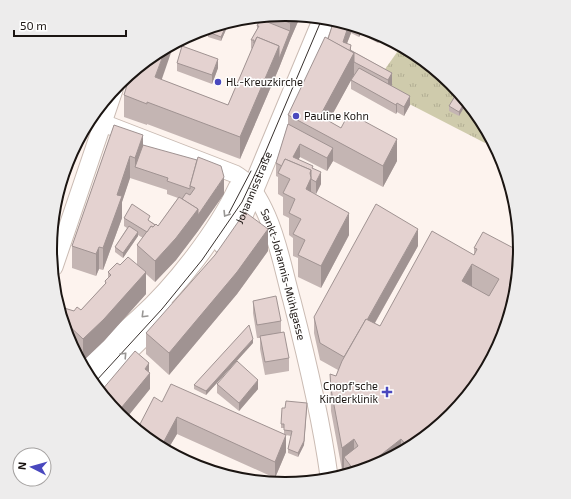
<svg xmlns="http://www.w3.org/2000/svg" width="571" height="499" font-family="'Exo 2',sans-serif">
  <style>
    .grass { fill: url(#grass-tufts) }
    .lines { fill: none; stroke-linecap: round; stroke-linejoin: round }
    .minor-casing { stroke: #cabbb3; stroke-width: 19 }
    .major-casing { stroke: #cabbb3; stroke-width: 23 }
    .minor { stroke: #fff; stroke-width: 17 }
    .major { stroke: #fff; stroke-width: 21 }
    .tram { stroke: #37302d; stroke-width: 1 }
    .wall { fill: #c4b5b3 }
    .shaded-wall { fill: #a09392 }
    .building { fill: #e4d2d0; stroke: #a09392; fill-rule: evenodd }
    .oneway { stroke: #989694 }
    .poi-dot { fill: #4948be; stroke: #fff; stroke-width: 1.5 }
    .labels { text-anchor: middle; stroke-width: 3; stroke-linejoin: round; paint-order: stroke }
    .poi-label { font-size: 11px; fill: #1b1512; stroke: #fff; text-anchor: start }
    .street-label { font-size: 11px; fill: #1b1512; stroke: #fff }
    .rim { fill: none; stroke: #1b1512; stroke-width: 2 }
  </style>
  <defs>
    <pattern id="grass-tufts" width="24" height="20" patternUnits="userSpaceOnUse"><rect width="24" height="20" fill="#cfcbac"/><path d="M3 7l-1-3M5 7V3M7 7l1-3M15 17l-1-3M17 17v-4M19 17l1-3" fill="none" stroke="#b1ad93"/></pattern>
  </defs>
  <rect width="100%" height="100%" fill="#fdf3ee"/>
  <polygon class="grass" points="400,48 452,83 488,137 485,143 388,93 378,79"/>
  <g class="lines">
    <g class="minor-casing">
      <g id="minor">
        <path id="s1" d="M 103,123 L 235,174 C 251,183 260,200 267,216 C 279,243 284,273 292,301 C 307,359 321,417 329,476"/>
        <polyline points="54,267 114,90"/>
      </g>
    </g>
    <g class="major-casing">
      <g id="major">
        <path id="s2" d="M 224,244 L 239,222 L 246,206 L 323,21"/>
        <path d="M 87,369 C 104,351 122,335 140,319 C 176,287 219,231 239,188"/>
        <polyline points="97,383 132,346 167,312"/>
      </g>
    </g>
    <use href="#minor" class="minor"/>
    <use href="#major" class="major"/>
    <g class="tram">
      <polyline points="229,213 251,171"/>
      <polyline points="96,381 162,309 202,260 242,202 265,153 321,21"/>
    </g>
  </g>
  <g class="wall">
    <polygon points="286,14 300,17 290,40 279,68 240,159 147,124 147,125 124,117 124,95 162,80 228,105 252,49 251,48 251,40 257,29 257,26 261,20 261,19"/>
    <polygon points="333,23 376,32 386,39 382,36 378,43 361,34 359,37 351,33 347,43 351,50 392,73 391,86 410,105 404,116 397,112 396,114 351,89 351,80 329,121 397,161 383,187 333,161 327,171 300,157 298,159 313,168 321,184 316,194 311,192 349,235 321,288 298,277 298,258 293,256 293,238 289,235 289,218 283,215 283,197 278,194 278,177 276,176 276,163 288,124 288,115 328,39"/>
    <polygon points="228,25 221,41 208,37 208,32"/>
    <polygon points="177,63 218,68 212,84 177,71"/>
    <polygon points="466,104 459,116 449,111 449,106"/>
    <polygon points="114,125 143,145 224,194 198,231 176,260 155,282 146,274 146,294 104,341 83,361 81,359 68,339 61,307 74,311 81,310 105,284 105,281 108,278 108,272 120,265 137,265 137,245 143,238 138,235 138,236 123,258 115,252 115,247 127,228 124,226 124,218 150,221 158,226 178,198 167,194 167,190 130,178 122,202 122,218 103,270 99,269 96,276 72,268 72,246"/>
    <polygon points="418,246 375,323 380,326 474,255 474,248 521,252 452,416 375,467 344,473 344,469 342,470 331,411 330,374 336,376 338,370 320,360 314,333 314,317"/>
    <polygon points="268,251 237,294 169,375 146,354 146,333"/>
    <polygon points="253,301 281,321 281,333 289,358 289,371 265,375 260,349 260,338 257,338 253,313"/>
    <polygon points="253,343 206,395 194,389 194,385"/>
    <polygon points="217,384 258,389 239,411 217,393"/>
    <polygon points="162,402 284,434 284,428 281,428 281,424 285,408 307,408 304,445 298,457 288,453 288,449 291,436 286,435 286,452 275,478 177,434 168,449 138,428"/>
  </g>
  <g class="shaded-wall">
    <polygon points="294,16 300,17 290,40 279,68 279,59 290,31 290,23"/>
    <polygon points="228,25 221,41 221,37 226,26"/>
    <polygon points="348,27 351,27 351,33 343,54 343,42"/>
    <polygon points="359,29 361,29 361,34 359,37"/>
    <polygon points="378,33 382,36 378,43"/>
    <polygon points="351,45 351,58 354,53 354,75 322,133 320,116 350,50"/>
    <polygon points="279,46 279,68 240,159 240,137"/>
    <polygon points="173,47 155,99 155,77 164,53"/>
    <polygon points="218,59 218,68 212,84 212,75"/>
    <polygon points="392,73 392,85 388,93 388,80"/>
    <polygon points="410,96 410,105 404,116 404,107"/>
    <polygon points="465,102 466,104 459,116 459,112"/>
    <polygon points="397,103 397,112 396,114 396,105"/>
    <polygon points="143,135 143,157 135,167 135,158"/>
    <polygon points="397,139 397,161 383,187 383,166"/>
    <polygon points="300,144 300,157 293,169 293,157"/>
    <polygon points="333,148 333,161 327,171 327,158"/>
    <polygon points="130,156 130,178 122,202 122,218 103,270 103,248 117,195"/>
    <polygon points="311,170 311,200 306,189 310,173"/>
    <polygon points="321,172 321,184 316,194 316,182"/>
    <polygon points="224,177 224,194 198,231 198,215"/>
    <polygon points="198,209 198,231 176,260 155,282 155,261"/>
    <polygon points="349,213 349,235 321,288 321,266"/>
    <polygon points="268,229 268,251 237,294 169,375 169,353"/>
    <polygon points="418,229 418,246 346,374 346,358"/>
    <polygon points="138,232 138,236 123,258 123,253"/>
    <polygon points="99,247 99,269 96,276 96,254"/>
    <polygon points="472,264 472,286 462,303 462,281"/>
    <polygon points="146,272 146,294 104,341 83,361 83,339"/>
    <polygon points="253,339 253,343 206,395 206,391"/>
    <polygon points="81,351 81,359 78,354"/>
    <polygon points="149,363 149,374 150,373 150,389 125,420 119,416 117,413 145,369"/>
    <polygon points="258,380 258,389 239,411 239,403"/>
    <polygon points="307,403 304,445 298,457 298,453"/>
    <polygon points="177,417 177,434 168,449 162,445"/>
    <polygon points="286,435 286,452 275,478 275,462"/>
    <polygon points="354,439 354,461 344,457 344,469 342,470 342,448"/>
    <polygon points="401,439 401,450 378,465 378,457"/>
  </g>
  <g class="building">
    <polygon points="286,14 294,16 290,23 274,16"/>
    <polygon points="260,19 290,31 279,59 279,46 257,37 254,43 254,40 251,40 259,26 257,26"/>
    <polygon points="333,23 348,27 343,42 351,45 350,50 392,73 388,80 354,62 354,53 328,39"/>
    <polygon points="226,26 221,37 208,32 210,29"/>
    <polygon points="257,37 279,46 240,137 147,102 147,104 124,95 130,75 164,53 155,77 228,105"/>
    <polygon points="325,37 354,53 320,116 341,128 349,113 397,139 383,166 288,115"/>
    <polygon points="182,46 218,59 212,75 177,63"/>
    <polygon points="359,68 410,96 404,107 397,103 396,105 351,80"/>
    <polygon points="458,91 465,102 459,112 449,106"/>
    <polygon points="288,124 333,148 327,158 300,144 293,157 313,166 312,168 321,172 316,182 311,179 311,170 285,159 282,166 276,163"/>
    <polygon points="114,125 143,135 135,158 130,156 117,195 122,196 103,248 99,247 96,254 72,246"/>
    <polygon points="143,145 197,160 190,186 190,189 167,181 168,178 135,167"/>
    <polygon points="198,157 221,166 224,177 198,215 198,209 182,199 186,193 190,195 195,188 190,186"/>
    <polygon points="285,159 311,170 310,173 311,178 306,189 349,213 321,266 298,255 305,240 293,234 301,219 289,213 295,199 283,193 290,179 278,173"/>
    <polygon points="179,197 198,209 176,238 155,261 137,245 151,226 153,227 156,224 158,226"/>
    <polygon points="132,204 150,216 148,220 155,225 153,227 151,226 147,232 124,218"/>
    <polygon points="376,204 418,229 367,320 366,319 344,357 320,343 314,317"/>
    <polygon points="245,212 268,229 237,272 169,353 146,333 215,255"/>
    <polygon points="129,226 138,232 123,253 115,247"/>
    <path d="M 432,231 L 474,255 L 477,249 L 474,248 L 483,232 L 521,252 L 503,340 L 452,416 L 407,446 L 401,439 L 378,457 L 383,462 L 375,467 L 351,472 L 351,471 L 353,469 L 344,457 L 358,446 L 354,439 L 342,448 L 331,389 L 330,374 L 336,376 L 342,361 L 366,319 L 380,326 ZM 472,264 L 499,279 L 489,296 L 462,281 Z"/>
    <polygon points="128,257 146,272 104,319 83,339 64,321 61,307 74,311 77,307 81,310 106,283 105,281 111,275 108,272 117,263 120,265"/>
    <polygon points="276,296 281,321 257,325 253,301"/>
    <polygon points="249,325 253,339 206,391 194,385"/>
    <polygon points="284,332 289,358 265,362 260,336"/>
    <polygon points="68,340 81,351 78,354"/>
    <polygon points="135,351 149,363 145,369 150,373 117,413 102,390"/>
    <polygon points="237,361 258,380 239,403 217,384"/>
    <polygon points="171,384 286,435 275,462 177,417 162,445 138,428 154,397 162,402"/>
    <polygon points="286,401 307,403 304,441 298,453 288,449 292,431 284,430 284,424 281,424 282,408 285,408"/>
  </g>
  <defs><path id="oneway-chevron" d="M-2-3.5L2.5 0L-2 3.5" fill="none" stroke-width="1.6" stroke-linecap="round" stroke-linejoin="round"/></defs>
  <g class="oneway">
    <use href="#oneway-chevron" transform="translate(226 214) rotate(122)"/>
    <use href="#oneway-chevron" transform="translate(144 315) rotate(135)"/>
    <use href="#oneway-chevron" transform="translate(124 355) rotate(-47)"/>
  </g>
  <g class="poi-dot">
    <circle cx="218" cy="82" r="4"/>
    <circle cx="296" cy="116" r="4"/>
    <path d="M385 386h4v4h4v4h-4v4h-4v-4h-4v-4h4z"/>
  </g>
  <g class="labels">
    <g class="poi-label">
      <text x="226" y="86">Hl.-Kreuzkirche</text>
      <text x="304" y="120">Pauline Kohn</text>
      <text x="378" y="390" text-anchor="end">Cnopf'sche<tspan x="378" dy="13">Kinderklinik</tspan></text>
    </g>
    <g class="street-label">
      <text dy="4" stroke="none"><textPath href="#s2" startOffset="64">Johannisstraße</textPath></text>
      <text dy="4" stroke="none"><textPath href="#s1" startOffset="256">Sankt-Johannis-Mühlgasse</textPath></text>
    </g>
  </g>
  <path d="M0 0H571V499H0ZM57 249a228 228 0 1 1 456 0a228 228 0 1 1-456 0Z" fill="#edecec" fill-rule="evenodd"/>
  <path class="rim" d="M57 249a228 228 0 1 1 456 0a228 228 0 1 1-456 0Z"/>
  <g transform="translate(32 467) rotate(276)"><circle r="19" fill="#ffffff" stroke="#a4a1a0"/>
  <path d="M0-3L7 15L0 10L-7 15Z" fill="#4948be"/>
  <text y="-6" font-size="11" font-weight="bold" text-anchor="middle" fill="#1b1512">N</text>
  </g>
  <path d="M14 30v6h112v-6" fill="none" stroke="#1b1512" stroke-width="2"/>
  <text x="20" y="30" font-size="12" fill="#1b1512" stroke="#ffffff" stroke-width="3" paint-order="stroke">50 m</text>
</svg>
